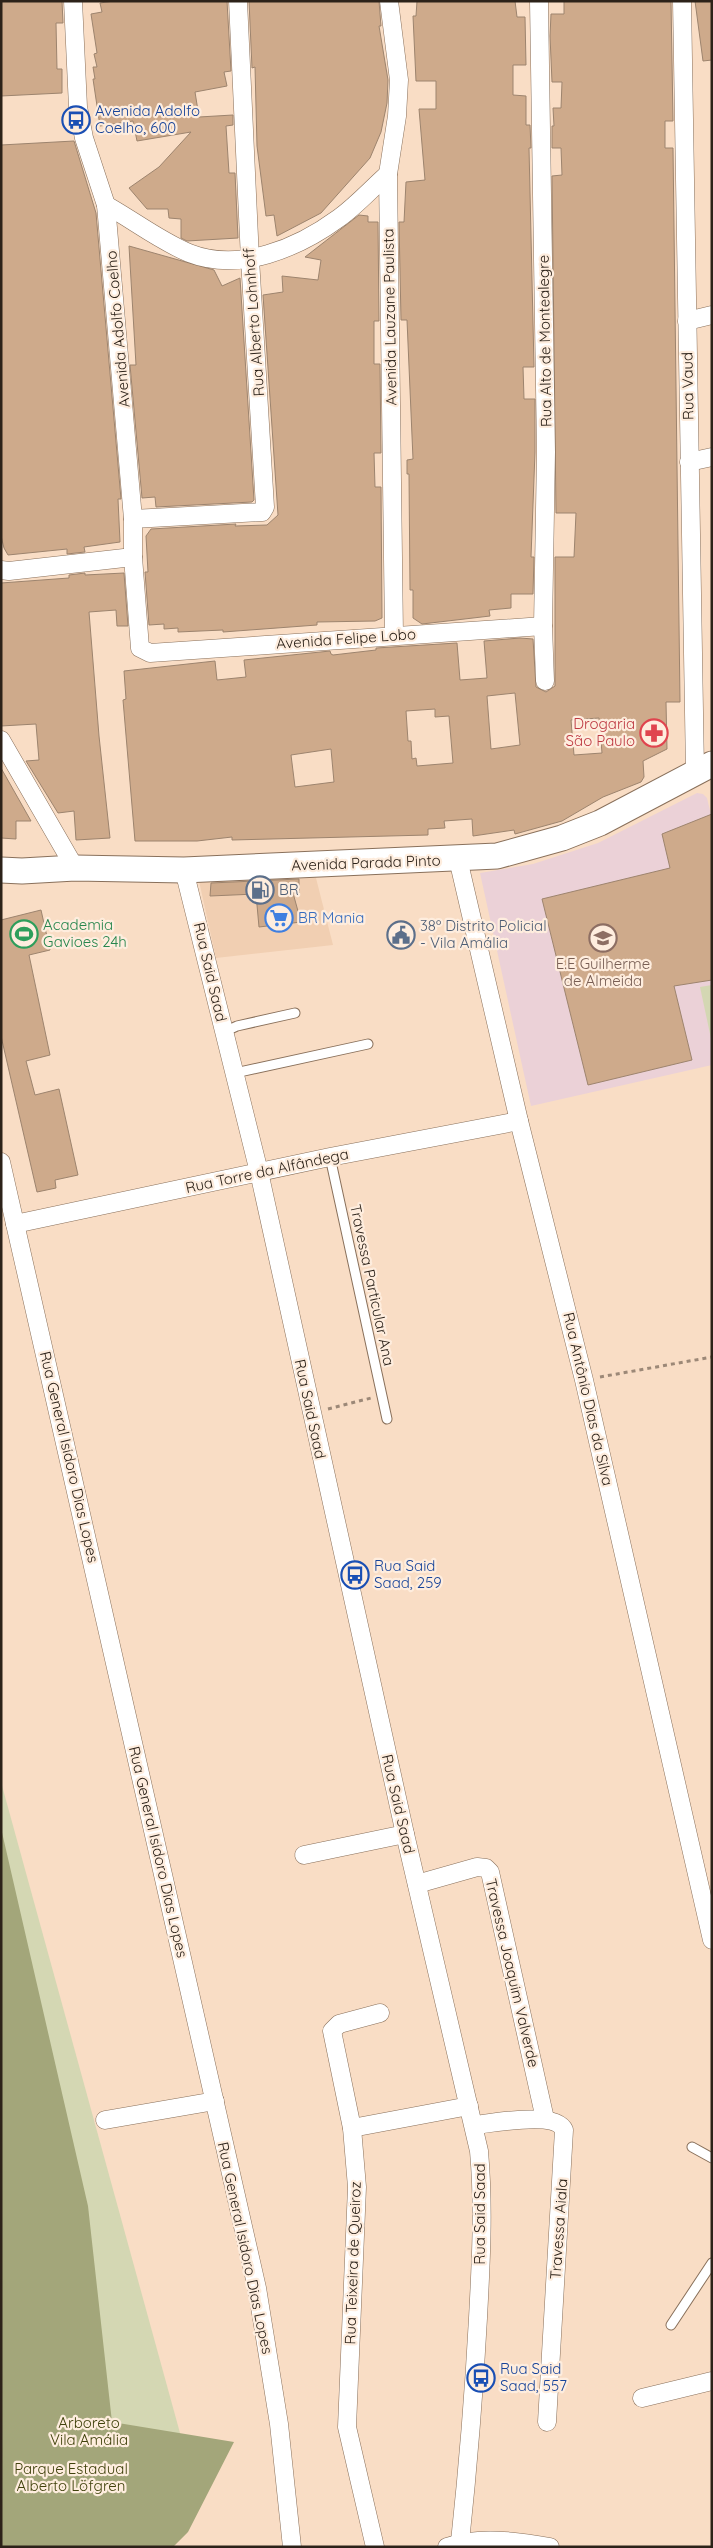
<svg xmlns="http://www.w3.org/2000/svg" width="713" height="2548" font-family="Quicksand,sans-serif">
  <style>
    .built { fill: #f1cfb2 }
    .education { fill: #ebd1d7 }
    .green { fill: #d4d7b3 }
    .forest { fill: #a3a67a }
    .building { fill: #ceaa8b; stroke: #9d846e; fill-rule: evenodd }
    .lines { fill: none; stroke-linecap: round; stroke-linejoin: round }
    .lane-casing { stroke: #89705b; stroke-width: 11 }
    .street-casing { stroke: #89705b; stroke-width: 19 }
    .secondary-casing { stroke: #89705b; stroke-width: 27 }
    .path { stroke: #9c8877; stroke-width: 3; stroke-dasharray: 4 4; stroke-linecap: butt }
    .lane { stroke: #fff; stroke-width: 9 }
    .street { stroke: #fff; stroke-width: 18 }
    .secondary { stroke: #fff; stroke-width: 25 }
    .labels { text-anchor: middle; stroke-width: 4.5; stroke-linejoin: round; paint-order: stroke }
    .transit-label { font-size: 15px; fill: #164399; stroke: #feedde; text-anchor: start }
    .street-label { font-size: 15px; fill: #2c2219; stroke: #feedde }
    .health-label { font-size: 15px; fill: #be3a42; stroke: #feedde; text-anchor: end }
    .service-label { font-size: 15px; fill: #4e5e75; stroke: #feedde; text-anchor: start }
    .shop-label { font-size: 15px; fill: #366cbe; stroke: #feedde; text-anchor: start }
    .leisure-label { font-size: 15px; fill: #27864d; stroke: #feedde; text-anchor: start }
    .education-label { font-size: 15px; fill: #785e54; stroke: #feedde }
    .park-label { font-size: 15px; fill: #40420c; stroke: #feedde }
  </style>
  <rect width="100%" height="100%" fill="#f9ddc5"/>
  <polygon class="built" points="316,878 333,945 216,958 199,881"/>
  <polygon class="education" points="697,793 703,794 707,798 712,819 712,1065 531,1106 480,873 533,864 598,843"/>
  <g class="green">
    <polygon points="712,985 712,1043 700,987"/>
    <polygon points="1,1782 180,2433 1,2547"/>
  </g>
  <polygon class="forest" points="1,1828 88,2206 112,2422 234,2442 188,2532 173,2547 1,2547"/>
  <g class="building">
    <polygon points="1,1 62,1 63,23 56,23 57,69 62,69 62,93 1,96"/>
    <polygon points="114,1 227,1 231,71 224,72 227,86 195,92 199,117 233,115 233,125 226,126 229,173 235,173 238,238 187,241 181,238 181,219 169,218 168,209 147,209 129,188 159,167 191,132 137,141 133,121 100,126 93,79 95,79 93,67 97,67 94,54 97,53 91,14 102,12 100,3"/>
    <polygon points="249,1 379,1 381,26 379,26 388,80 387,103 381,132 370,158 321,213 277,236 274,215 266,216 257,146 255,67 252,68"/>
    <polygon points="417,1 515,1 517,17 525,17 526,65 513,65 513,95 526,96 526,125 530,125 531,148 529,148 534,367 523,367 524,399 535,399 535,452 531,557 534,557 533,594 511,594 511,608 489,610 490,616 422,624 413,618 413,590 410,590 409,474 407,474 407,460 413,459 407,320 401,320 399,222 404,222 406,182 425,180 419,109 436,109 436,81 416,81 413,16 416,16"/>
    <path d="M 564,1 L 671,1 L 673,121 L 665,121 L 665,148 L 673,148 L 680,702 L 666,702 L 667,749 L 643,761 L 644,777 L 641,782 L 603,797 L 562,821 L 515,834 L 514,830 L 473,836 L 472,819 L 444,821 L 445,828 L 428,829 L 428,835 L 232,840 L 232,837 L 197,841 L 135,841 L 123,700 L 126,699 L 124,671 L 215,661 L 217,680 L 246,677 L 244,660 L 330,651 L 331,654 L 333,655 L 376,650 L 376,648 L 457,643 L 460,680 L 487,678 L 484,641 L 520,638 L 533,639 L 536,687 L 546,692 L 555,686 L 555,557 L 574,557 L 576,513 L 556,513 L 552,176 L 562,175 L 561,148 L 552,148 L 552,126 L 554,126 L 553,108 L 561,108 L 562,82 L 552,82 L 550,36 L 551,14 L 564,14 ZM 515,693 L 520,745 L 491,749 L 487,696 ZM 435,709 L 435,717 L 449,716 L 453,763 L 417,766 L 416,758 L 412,759 L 411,741 L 408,741 L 406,711 ZM 599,718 L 602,753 L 574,755 L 571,720 ZM 331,749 L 334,782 L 295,787 L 291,755 Z"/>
    <polygon points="695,1 712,1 712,60 703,61"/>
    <polygon points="74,141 96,213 121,499 118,499 120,542 84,547 85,552 67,554 67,549 8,555 4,548 1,536 1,145"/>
    <polygon points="359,215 368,216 368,222 378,222 379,321 374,321 374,364 380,364 381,453 374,453 375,487 381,487 382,618 375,621 317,622 317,625 223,632 223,630 178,632 178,628 164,629 164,624 149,625 145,572 148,572 146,536 151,529 236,524 235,526 267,525 278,515 263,295 283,292 282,276 318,280 321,260 305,257"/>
    <polygon points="129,246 214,270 222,286 240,278 254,500 252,502 156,507 155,497 142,498 130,365 136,365"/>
    <polygon points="85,573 85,575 124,573 128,626 117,626 116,610 89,612 99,736 110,838 76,840 74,811 58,813 26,761 39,760 36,724 1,726 1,583 69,578 69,575"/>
    <polygon points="1,768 31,821 16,821 16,839 1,838"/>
    <polygon points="712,814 712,980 674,986 692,1060 588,1085 542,899 670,868 662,834"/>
    <polygon points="299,879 299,893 293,893 301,922 259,927 256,894 210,896 211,883"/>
    <polygon points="41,910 50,950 29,955 50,1055 26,1061 35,1095 59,1089 78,1175 55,1180 56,1188 37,1192 1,1036 1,920"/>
  </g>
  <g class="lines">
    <g class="lane-casing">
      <g id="lane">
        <polyline points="224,1032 237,1026 295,1013"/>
        <polyline points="235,1073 368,1044"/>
        <polyline points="330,1157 387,1419"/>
        <polyline points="692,2147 712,2158"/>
        <polyline points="671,2325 712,2263"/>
      </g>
    </g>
    <g class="street-casing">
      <g id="street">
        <polyline points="73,1 78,107 84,138 106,205 133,519 133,557 140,648 150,653 543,626"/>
        <polyline points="389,1 399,80 397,116 388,174 394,635"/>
        <polyline points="539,1 546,452 543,626 545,681"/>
        <polyline points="682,1 695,771"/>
        <path d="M 106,205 C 133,220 160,241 189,253 C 240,273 298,248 339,218 C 357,205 372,188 388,174"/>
        <polyline points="687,321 712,315"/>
        <polyline points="689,462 712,457"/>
        <polyline points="133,519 262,512 265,507 250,259 238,1"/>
        <polyline points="1,570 9,571 133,557"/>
        <polyline points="1,740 75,868"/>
        <polyline points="458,859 519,1121 584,1380 712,1940"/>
        <path d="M 184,870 L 259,1172 L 405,1834 L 479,2151 C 484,2207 481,2262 478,2318 C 474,2393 468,2467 460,2542"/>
        <polyline points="1,1162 257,2288 279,2424 292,2547"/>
        <polyline points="15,1224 330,1157 519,1121"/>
        <polyline points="304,1855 405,1834"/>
        <polyline points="417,1884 477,1867 486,1868 490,1872 545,2119"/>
        <polyline points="105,2120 215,2101"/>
        <path d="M 475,2125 C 493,2123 556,2111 564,2130 L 547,2422"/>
        <polyline points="352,2128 469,2106"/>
        <polyline points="642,2398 712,2381"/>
        <polyline points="375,2547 347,2427 357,2187 352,2128 332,2031 339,2024 380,2013"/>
        <path d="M 447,2547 C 478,2536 517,2541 550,2547"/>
      </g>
    </g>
    <g class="secondary-casing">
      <polyline id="secondary" points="1,870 22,871 75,868 184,870 497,856 562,838 600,823 712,764"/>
    </g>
    <g class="path">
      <polyline points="600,1377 712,1357"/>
      <polyline points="328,1409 371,1398"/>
    </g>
    <use href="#lane" class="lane"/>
    <use href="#street" class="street"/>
    <use href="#secondary" class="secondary"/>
  </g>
  <defs>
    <g id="bus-ring" transform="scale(1.4375)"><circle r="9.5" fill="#feedde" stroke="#1a4fb4" stroke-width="1.5"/><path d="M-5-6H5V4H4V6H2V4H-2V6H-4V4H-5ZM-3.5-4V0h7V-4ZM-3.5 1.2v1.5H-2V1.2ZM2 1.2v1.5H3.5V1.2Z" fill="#1a4fb4"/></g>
    <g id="pharmacy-ring" transform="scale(1.4375)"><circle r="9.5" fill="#feedde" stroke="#e0444e" stroke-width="1.5"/><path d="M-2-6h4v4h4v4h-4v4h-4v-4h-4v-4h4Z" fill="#e0444e"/></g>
    <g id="fuel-ring" transform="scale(1.4375)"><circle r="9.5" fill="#feedde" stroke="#5c6f8a" stroke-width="1.5"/><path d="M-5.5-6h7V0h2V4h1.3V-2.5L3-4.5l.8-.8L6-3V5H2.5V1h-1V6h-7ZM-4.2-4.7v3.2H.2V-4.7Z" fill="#5c6f8a"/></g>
    <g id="supermarket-ring" transform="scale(1.4375)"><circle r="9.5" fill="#feedde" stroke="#3f7fe0" stroke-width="1.5"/><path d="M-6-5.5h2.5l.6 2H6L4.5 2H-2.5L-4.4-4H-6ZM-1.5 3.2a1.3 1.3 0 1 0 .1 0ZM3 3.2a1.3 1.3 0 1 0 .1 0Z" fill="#3f7fe0"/></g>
    <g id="stadium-ring" transform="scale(1.4375)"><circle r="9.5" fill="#feedde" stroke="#2e9e5b" stroke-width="1.5"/><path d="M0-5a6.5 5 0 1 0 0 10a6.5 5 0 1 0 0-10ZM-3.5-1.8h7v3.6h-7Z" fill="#2e9e5b"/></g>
    <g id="civic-ring" transform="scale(1.4375)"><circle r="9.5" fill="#feedde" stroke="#5c6f8a" stroke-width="1.5"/><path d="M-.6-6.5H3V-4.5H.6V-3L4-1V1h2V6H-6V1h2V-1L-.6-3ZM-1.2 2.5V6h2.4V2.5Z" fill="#5c6f8a"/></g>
    <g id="school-ring" transform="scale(1.4375)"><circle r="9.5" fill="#feedde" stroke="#8d6e63" stroke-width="1.5"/><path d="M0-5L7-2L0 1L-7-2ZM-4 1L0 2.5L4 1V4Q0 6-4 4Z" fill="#8d6e63"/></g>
  </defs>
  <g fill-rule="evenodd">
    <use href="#bus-ring" x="76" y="120"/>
    <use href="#pharmacy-ring" x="654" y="733"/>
    <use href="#fuel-ring" x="260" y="890"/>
    <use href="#supermarket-ring" x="279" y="918"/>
    <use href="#stadium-ring" x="24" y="934"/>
    <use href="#civic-ring" x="401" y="935"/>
    <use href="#school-ring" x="603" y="938"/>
    <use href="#bus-ring" x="355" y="1575"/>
    <use href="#bus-ring" x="481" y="2378"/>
  </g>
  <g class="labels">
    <g class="transit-label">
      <text x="95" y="116">Avenida Adolfo<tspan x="95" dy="17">Coelho, 600</tspan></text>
      <text x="374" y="1571">Rua Said<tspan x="374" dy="17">Saad, 259</tspan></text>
      <text x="500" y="2374">Rua Said<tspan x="500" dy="17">Saad, 557</tspan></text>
    </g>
    <g class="street-label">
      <text transform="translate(390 317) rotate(-91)" y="5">Avenida Lauzane Paulista</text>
      <text transform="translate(254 322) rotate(-94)" y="5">Rua Alberto Lohnhoff</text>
      <text transform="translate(118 329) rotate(-95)" y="5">Avenida Adolfo Coelho</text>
      <text transform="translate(545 341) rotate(-91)" y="5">Rua Alto de Montealegre</text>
      <text transform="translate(688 386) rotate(-91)" y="5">Rua Vaud</text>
      <text transform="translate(346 639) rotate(-4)" y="5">Avenida Felipe Lobo</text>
      <text transform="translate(366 863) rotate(-2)" y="5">Avenida Parada Pinto</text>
      <text transform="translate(210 972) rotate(77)" y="5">Rua Said Saad</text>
      <text transform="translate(267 1171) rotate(-12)" y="5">Rua Torre da Alfândega</text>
      <text transform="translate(372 1285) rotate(78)" y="5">Travessa Particular Ana</text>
      <text transform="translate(588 1399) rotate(77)" y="5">Rua Antônio Dias da Silva</text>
      <text transform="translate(310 1409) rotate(78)" y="5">Rua Said Saad</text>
      <text transform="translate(69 1457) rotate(77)" y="5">Rua General Isidoro Dias Lopes</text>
      <text transform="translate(398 1804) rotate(77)" y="5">Rua Said Saad</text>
      <text transform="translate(158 1852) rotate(77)" y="5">Rua General Isidoro Dias Lopes</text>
      <text transform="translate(512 1973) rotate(77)" y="5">Travessa Joaquim Valverde</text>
      <text transform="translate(480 2214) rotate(-90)" y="5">Rua Said Saad</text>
      <text transform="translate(559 2229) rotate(-86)" y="5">Travessa Aiala</text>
      <text transform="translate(245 2248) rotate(78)" y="5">Rua General Isidoro Dias Lopes</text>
      <text transform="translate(353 2263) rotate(-88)" y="5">Rua Teixeira de Queiroz</text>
    </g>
    <g class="health-label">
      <text x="635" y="729">Drogaria<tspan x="635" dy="17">São Paulo</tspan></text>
    </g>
    <g class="service-label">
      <text x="279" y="895">BR</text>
      <text x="420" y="931">38º Distrito Policial<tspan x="420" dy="17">- Vila Amália</tspan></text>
    </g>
    <g class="shop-label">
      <text x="298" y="923">BR Mania</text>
    </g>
    <g class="leisure-label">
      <text x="43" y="930">Academia<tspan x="43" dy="17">Gavioes 24h</tspan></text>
    </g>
    <g class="education-label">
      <text x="603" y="969">E.E Guilherme<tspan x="603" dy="17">de Almeida</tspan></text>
    </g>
    <g class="park-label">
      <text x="89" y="2428">Arboreto<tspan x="89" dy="17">Vila Amália</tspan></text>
      <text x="71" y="2474">Parque Estadual<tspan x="71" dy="17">Alberto Löfgren</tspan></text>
    </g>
  </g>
  <rect width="713" height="2548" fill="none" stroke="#2c2219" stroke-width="5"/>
</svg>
